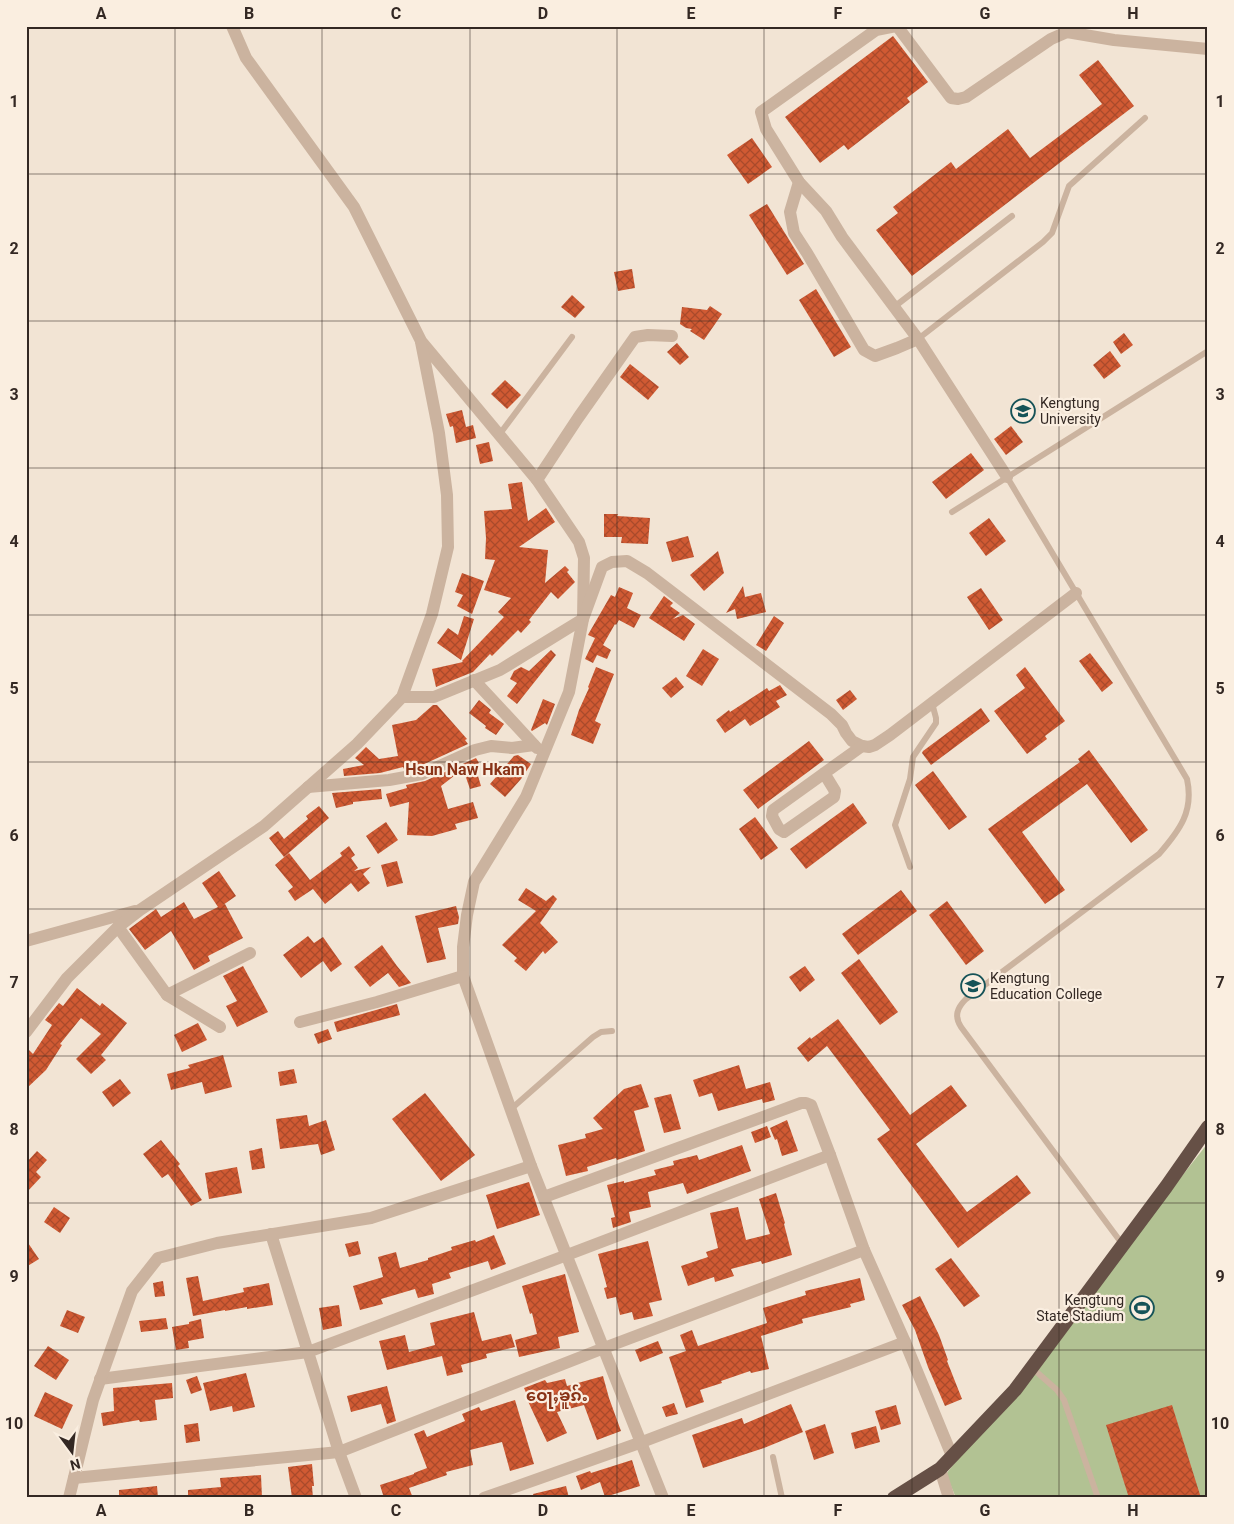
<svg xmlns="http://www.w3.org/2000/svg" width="1234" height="1524" font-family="Roboto,'Noto Sans Myanmar',sans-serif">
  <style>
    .green { fill: #b2c293 }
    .building { fill: url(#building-cross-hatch) }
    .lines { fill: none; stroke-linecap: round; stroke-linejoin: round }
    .service { stroke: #cbb39f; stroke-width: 6 }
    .minor { stroke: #cbb39f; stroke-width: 12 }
    .trunk { stroke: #665046; stroke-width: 14 }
    .grid { fill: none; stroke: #332823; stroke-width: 1; stroke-opacity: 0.55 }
    .labels { text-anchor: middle; stroke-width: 4.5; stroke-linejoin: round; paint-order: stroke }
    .poi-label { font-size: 14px; fill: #332823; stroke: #faeee0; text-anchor: start }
    .quarter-label { font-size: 16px; font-weight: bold; fill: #883216; stroke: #faeee0 }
    .neatline { fill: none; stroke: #332823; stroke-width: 2 }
    .grid-label { font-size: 16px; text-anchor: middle; font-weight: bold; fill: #332823 }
  </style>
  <defs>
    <pattern id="building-cross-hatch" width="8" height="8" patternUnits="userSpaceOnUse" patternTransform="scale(1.25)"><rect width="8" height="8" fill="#d05a33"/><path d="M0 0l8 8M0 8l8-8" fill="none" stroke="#a94a2b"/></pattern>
  </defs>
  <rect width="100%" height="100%" fill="#f2e4d4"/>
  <polygon class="green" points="1208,1143 1208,1498 956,1498 946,1474"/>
  <g class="building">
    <polygon points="893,36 928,82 907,98 910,102 848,150 844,145 820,163 785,117"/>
    <polygon points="1098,60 1134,106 912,276 876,230 898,213 893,207 951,162 956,169 1008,129 1030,158 1102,104 1079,75"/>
    <polygon points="752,138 772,167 748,184 727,155"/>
    <polygon points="767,204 804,264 787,275 749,215"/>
    <polygon points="632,269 635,288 618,291 614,272"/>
    <polygon points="816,289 851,347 834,357 799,300"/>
    <polygon points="572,295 585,307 575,318 561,307"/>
    <polygon points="710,306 722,314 704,340 690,331 692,329 686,328 680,324 682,307 707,310"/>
    <polygon points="1124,333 1133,345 1121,354 1113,342"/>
    <polygon points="677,343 689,357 680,365 667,352"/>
    <polygon points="1110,351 1121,366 1104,379 1093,365"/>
    <polygon points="630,364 659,387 648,400 620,377"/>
    <polygon points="505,380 521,395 507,409 491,394"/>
    <polygon points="462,410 466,427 473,425 476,438 456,443 453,426 450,427 446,414"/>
    <polygon points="1011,426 1023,442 1006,455 994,439"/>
    <polygon points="489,442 493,461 480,464 476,445"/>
    <polygon points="971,453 984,470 946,499 932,482"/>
    <polygon points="522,482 528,521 546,508 555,522 519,547 548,550 545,583 565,566 569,570 567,572 575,582 558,599 551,592 529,620 531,622 521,633 518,630 492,656 490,654 473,672 436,687 432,669 463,662 462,661 504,617 498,612 511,598 484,590 495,560 485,559 486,538 484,511 512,509 508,484"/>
    <polygon points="604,514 618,514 617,516 650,518 648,544 621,543 622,537 604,537"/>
    <polygon points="989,518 1006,541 986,556 969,533"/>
    <polygon points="688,536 694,557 672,562 666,542"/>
    <polygon points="718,551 724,573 704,591 690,575"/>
    <polygon points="462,573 484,581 472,614 457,606 463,595 455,592"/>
    <polygon points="743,586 745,597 761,593 766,612 737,619 735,609 726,613"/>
    <polygon points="619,587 633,593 627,608 641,615 634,628 619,620 616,625 615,624 603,645 611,650 607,659 597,655 593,663 585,659 595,638 588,635 589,633 611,595 615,597"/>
    <polygon points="981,588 1003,620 989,630 967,597"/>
    <polygon points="664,596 673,603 670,606 680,613 673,619 683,615 695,624 684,641 649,618"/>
    <polygon points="464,616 474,619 461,660 437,643 448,628 458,635"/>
    <polygon points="774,616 784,623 766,651 756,645"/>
    <polygon points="703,649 719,659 702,686 686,676"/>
    <polygon points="551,650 556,655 517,704 507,696 517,683 510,679 514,671 521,667 529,671"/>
    <polygon points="1090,653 1113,683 1102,692 1079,661"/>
    <polygon points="596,667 614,674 595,721 601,724 593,744 571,735 579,710 589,688 588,687"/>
    <polygon points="1025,667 1065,721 1045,736 1047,739 1027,754 994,711 1025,688 1016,675"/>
    <polygon points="676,677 684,687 671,698 662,688"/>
    <polygon points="780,685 787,695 776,701 780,707 750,726 745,719 725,733 716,720 729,710 730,712 767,688 769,691"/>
    <polygon points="850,690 857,699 843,710 836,700"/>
    <polygon points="543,699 555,704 547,725 545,723 532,731 531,730"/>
    <polygon points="479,700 491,710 489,713 504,724 496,735 485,728 486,726 469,713"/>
    <polygon points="437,705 467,739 465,740 468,744 420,766 404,769 403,767 380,773 344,776 343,769 364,765 355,758 366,747 379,759 398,756 392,725 416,720 433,705"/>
    <polygon points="981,708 990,721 931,765 922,753 923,751"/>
    <polygon points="809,741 824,760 758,809 743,790"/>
    <polygon points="1089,750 1148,830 1131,843 1087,784 1022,832 1065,890 1045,904 988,829 1080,762 1078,759"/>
    <polygon points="518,755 531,764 521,779 505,797 490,784 514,756"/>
    <polygon points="476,758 479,763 475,766 481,786 470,789 463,769 441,786 448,809 473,802 478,818 455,824 457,829 432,836 407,835 409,802 390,807 386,794 407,788 406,785 425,781"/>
    <polygon points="933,771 967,817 949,830 915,785"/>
    <polygon points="381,789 382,799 353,802 353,804 336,808 332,793"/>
    <polygon points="853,803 867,823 806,869 790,849"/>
    <polygon points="319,806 329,818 284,857 269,838 278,831 284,839 308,819 306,816"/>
    <polygon points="755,817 778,848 761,860 739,829"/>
    <polygon points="386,822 398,840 378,854 366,836"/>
    <polygon points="349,846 355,855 351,858 358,868 354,871 371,867 363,874 370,883 358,892 351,883 325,904 313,889 295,901 288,891 293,887 275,865 289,853 310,880 342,856 340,853"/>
    <polygon points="397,861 403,883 387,887 381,865"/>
    <polygon points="219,871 236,896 223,905 225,904 243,938 208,956 210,961 194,970 171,931 145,950 129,929 156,909 161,917 184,902 194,919 218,907 202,883"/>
    <polygon points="526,888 546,901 553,895 557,899 540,923 558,942 545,954 543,951 526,971 514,961 517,958 502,945 536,911 518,900"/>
    <polygon points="901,890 917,911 858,955 842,934"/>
    <polygon points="947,901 984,951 966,965 929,915"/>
    <polygon points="456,906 459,917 458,924 438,928 446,959 427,963 415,916"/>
    <polygon points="308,936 314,943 323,937 342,964 331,972 323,961 301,978 283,955"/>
    <polygon points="382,945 397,966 411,983 399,987 388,973 370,987 354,967"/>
    <polygon points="859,959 898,1012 880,1025 841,973"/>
    <polygon points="243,966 268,1012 237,1027 226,1006 237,1001 223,976"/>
    <polygon points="805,966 815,980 800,992 789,977"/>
    <polygon points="77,988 100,1006 102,1003 127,1023 101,1055 106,1060 91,1074 76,1059 101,1034 81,1018 60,1044 62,1045 46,1070 26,1089 26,1047 33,1054 52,1025 45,1020 59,1003 63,1006"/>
    <polygon points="397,1004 400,1015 337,1032 334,1022"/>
    <polygon points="838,1019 910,1115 951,1085 967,1106 916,1144 967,1212 1017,1175 1031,1193 958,1248 877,1139 890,1130 827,1046 808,1062 797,1048 810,1037 811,1039"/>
    <polygon points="198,1023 207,1040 182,1052 174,1035"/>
    <polygon points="328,1029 332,1039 318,1044 314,1034"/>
    <polygon points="223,1055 232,1087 205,1094 202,1082 171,1090 167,1074 190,1068 188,1065"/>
    <polygon points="739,1065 746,1089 770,1082 775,1100 763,1103 762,1099 718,1111 712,1093 699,1097 693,1080"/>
    <polygon points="294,1069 297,1083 280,1086 278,1072"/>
    <polygon points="120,1079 131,1093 113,1107 102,1092"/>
    <polygon points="641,1084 649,1107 634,1111 645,1151 617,1160 616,1158 587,1167 588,1171 566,1176 558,1145 586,1138 585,1134 603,1129 593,1118 624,1089"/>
    <polygon points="425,1093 475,1155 441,1181 392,1119"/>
    <polygon points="671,1094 681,1129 664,1133 654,1098"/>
    <polygon points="307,1115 309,1126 326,1120 335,1150 321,1155 318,1144 280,1149 276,1119"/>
    <polygon points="787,1120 798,1151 782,1156 777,1139 775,1140 770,1128"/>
    <polygon points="767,1126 771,1137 755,1143 751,1132"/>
    <polygon points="161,1140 180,1164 178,1166 202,1200 191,1206 168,1174 162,1178 143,1154"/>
    <polygon points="742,1145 751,1171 687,1194 683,1183 648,1192 651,1207 629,1212 631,1222 613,1228 611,1218 615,1217 607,1185 624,1181 624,1183 656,1175 654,1170 674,1165 673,1161 697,1155 699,1160"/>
    <polygon points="262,1148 265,1168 252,1170 249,1151"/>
    <polygon points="37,1151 47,1160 36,1172 41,1177 26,1193 26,1163"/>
    <polygon points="237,1167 242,1193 209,1199 205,1173"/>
    <polygon points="529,1182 540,1215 497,1229 486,1195"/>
    <polygon points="776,1193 785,1223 784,1224 792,1255 762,1264 761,1261 731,1269 734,1276 715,1282 714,1277 688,1286 681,1266 708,1257 706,1252 718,1248 710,1213 738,1207 746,1240 770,1234 759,1199"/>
    <polygon points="54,1207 70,1218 60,1233 44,1222"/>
    <polygon points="494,1235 506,1264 491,1270 488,1261 449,1273 451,1278 432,1284 434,1294 418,1298 415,1289 381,1299 383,1304 360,1310 353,1286 383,1277 378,1257 396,1252 400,1268 428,1260 428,1258 452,1250 451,1247 475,1240 476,1242"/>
    <polygon points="26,1240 39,1259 26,1267"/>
    <polygon points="358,1241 361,1254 349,1257 345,1244"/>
    <polygon points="648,1241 662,1300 649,1303 653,1316 634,1320 632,1312 620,1315 616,1297 607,1299 604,1288 607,1287 598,1254"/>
    <polygon points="951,1258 980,1296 964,1307 935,1269"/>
    <polygon points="565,1274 579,1332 558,1337 560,1348 519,1357 515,1340 537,1334 532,1313 530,1314 522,1286"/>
    <polygon points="198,1276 203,1301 244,1292 243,1288 269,1283 273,1305 247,1309 247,1307 225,1311 225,1310 193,1316 186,1278"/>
    <polygon points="860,1278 865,1300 850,1304 851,1307 802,1319 803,1323 761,1336 769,1369 751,1373 750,1371 721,1381 722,1383 700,1390 704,1402 686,1408 669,1357 686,1351 680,1335 692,1330 698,1346 767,1323 763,1308 806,1295 805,1291"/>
    <polygon points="163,1281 165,1296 155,1297 153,1283"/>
    <polygon points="920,1296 939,1335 948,1360 947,1361 962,1399 945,1406 928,1367 915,1330 902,1305"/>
    <polygon points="339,1305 342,1326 323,1330 319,1308"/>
    <polygon points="67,1310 85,1317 78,1333 60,1326"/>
    <polygon points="474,1312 482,1341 511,1334 515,1347 486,1354 487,1358 461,1365 463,1372 447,1376 442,1356 387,1370 379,1341 405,1335 409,1352 435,1345 430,1323"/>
    <polygon points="166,1318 168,1329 141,1332 139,1321"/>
    <polygon points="201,1319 204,1338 188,1341 189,1348 176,1350 172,1327 189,1324 189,1322"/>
    <polygon points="658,1341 663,1353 640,1362 635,1350"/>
    <polygon points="48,1346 69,1360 56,1380 34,1366"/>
    <polygon points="246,1373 255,1407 233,1412 232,1406 210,1411 203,1383"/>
    <polygon points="197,1376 202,1390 191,1394 186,1380"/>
    <polygon points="603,1376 609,1398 621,1431 597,1440 584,1405 557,1412 567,1433 547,1442 526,1397 528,1397 524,1388 545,1380 547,1383 565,1379 567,1386"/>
    <polygon points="172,1383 173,1398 155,1400 157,1420 140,1422 139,1420 103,1426 101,1413 114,1411 113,1388"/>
    <polygon points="387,1386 396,1421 387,1424 381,1404 351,1412 347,1396"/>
    <polygon points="45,1392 73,1405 62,1429 34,1416"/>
    <polygon points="515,1400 534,1464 510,1471 502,1442 470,1450 473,1465 446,1472 447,1475 409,1488 413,1498 384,1498 380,1485 414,1474 414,1473 427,1468 414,1434 424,1430 427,1437 465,1421 462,1414 479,1407 481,1411"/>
    <polygon points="674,1403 678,1414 666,1417 662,1407"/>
    <polygon points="791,1404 803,1432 764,1448 703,1468 692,1435 742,1418 744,1424"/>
    <polygon points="896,1405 901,1424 881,1430 875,1411"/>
    <polygon points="1172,1405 1201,1498 1129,1498 1106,1425"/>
    <polygon points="198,1423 200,1441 186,1443 184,1425"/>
    <polygon points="825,1424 834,1453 814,1460 805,1431"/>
    <polygon points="876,1426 880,1442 855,1449 851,1433"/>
    <polygon points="632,1460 640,1486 605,1497 600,1482 581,1490 576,1476 590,1471 591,1473"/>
    <polygon points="312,1464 314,1486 312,1486 313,1498 292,1498 288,1467"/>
    <polygon points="261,1475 262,1498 188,1498 188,1490 221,1487 220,1478"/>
    <polygon points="157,1486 158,1498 119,1498 119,1490"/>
    <polygon points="566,1486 569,1498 534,1498 533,1494"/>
  </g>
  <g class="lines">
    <g class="service">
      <polyline points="894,307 1012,216"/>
      <polyline points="918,339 1043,242 1052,233 1069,186 1145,118"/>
      <polyline points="499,435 572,337"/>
      <path d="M 1007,477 L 1187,779 C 1194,811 1180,830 1159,854 L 966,999 C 957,1008 954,1016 961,1027 L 1123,1245"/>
      <polyline points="952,512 1208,351"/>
      <polyline points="910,867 895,825 910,779 913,757 936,723 936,718 932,703"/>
      <polyline points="511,1109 593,1037 601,1032 612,1031"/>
      <polyline points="1031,1367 1057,1390 1064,1400 1098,1498"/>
      <polyline points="773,1457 782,1498"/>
    </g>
    <g class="minor">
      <polyline points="232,26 246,58 354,207 421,341 537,480 579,542 584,558 583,619 569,692 526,797 474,882 467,915 463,947 463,976 531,1166 663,1498"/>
      <polyline points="896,26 876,30 761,112 766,129 799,182 826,211 842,237 918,339 1007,477"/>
      <polyline points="897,26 951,98 958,99 966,97 1051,39 1067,32 1114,40 1208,49"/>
      <polyline points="799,182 790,212 794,233 807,253 864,350 875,356 897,348 918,339"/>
      <polyline points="537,480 578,418 635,337 648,335 672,336"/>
      <polyline points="474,680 537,748"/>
      <polyline points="402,697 434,697 500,670 583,619 602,567 612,562 627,561 647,573 831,714 842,725 846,733 852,741 862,746 869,747 875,745 890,735 1076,593"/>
      <polyline points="824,773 835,791 834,797 784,832 779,829 772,816 773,810 862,746"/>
      <polyline points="308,787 389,780 422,774 475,750 491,746 512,748 534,745"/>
      <polyline points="118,927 167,995 220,1027"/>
      <polyline points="26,941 135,911"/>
      <polyline points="167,995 250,953"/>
      <polyline points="300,1022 377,1002 463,976"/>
      <polyline points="26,1032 67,978 118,927 140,910 264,826 357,744 402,697 432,614 448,547 447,495 439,433 421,342"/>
      <polyline points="544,1197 801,1103 806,1103 811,1105 830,1155 864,1250 905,1342 952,1456"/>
      <polyline points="100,1379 308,1352 271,1234"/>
      <polyline points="940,1469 949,1498"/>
      <polyline points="74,1478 339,1452 604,1348 864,1250"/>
      <polyline points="69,1498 93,1400 132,1291 158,1258 217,1243 371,1218 531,1166"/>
      <polyline points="356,1498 339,1452 308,1352 567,1255 830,1155"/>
      <polyline points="484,1498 642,1442 905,1342"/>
    </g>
    <polyline class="trunk" points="894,1498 940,1469 1015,1390 1166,1187 1208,1127"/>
  </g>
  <path class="grid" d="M 175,26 L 175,1498M 322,26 L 322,1498M 470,26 L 470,1498M 617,26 L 617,1498M 764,26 L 764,1498M 912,26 L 912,1498M 1059,26 L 1059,1498M 26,174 L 1208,174M 26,321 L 1208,321M 26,468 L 1208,468M 26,615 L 1208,615M 26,762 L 1208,762M 26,909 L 1208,909M 26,1056 L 1208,1056M 26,1203 L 1208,1203M 26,1350 L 1208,1350"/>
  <defs>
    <g id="university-ring" transform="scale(1.25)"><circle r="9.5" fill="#faeee0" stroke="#165358" stroke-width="1.5"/><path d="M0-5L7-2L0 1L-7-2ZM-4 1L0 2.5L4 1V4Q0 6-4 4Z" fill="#165358"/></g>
    <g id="stadium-ring" transform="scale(1.25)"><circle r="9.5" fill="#faeee0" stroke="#165358" stroke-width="1.5"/><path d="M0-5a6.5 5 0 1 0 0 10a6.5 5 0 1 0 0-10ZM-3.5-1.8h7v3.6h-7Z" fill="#165358"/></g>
  </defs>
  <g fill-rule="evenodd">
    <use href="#university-ring" x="1023" y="411"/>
    <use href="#university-ring" x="973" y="986"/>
    <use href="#stadium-ring" x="1142" y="1308"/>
  </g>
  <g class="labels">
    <g class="poi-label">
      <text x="1040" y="408">Kengtung<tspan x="1040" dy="16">University</tspan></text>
      <text x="990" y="983">Kengtung<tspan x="990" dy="16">Education College</tspan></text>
      <text x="1124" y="1305" text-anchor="end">Kengtung<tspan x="1124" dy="16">State Stadium</tspan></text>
    </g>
    <g class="quarter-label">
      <text x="465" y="775">Hsun Naw Hkam</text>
      <text x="557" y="1401">ဝေႃႇၶူၵ်ႉ</text>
    </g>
  </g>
  <rect width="1234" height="1524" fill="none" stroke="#faeee0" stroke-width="55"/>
  <g transform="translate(72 1452) rotate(165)" stroke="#faeee0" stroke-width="4" paint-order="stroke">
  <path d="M0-4L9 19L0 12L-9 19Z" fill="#332823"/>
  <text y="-8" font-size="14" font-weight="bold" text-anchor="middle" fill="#332823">N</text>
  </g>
  <rect x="28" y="28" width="1178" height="1468" class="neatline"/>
  <g class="grid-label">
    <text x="101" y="19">A</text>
    <text x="249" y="19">B</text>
    <text x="396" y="19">C</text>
    <text x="543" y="19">D</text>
    <text x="691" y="19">E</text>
    <text x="838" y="19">F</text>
    <text x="985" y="19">G</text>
    <text x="1133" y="19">H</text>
    <text x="14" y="107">1</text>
    <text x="1220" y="107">1</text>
    <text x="14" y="254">2</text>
    <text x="1220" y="254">2</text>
    <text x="14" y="400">3</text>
    <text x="1220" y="400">3</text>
    <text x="14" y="547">4</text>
    <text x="1220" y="547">4</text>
    <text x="14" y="694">5</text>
    <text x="1220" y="694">5</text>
    <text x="14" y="841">6</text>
    <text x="1220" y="841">6</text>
    <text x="14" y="988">7</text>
    <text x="1220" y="988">7</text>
    <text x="14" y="1135">8</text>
    <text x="1220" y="1135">8</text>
    <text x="14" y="1282">9</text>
    <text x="1220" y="1282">9</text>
    <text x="14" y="1429">10</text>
    <text x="1220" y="1429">10</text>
    <text x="101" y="1516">A</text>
    <text x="249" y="1516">B</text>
    <text x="396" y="1516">C</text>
    <text x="543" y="1516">D</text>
    <text x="691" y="1516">E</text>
    <text x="838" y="1516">F</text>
    <text x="985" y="1516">G</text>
    <text x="1133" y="1516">H</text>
  </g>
</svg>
